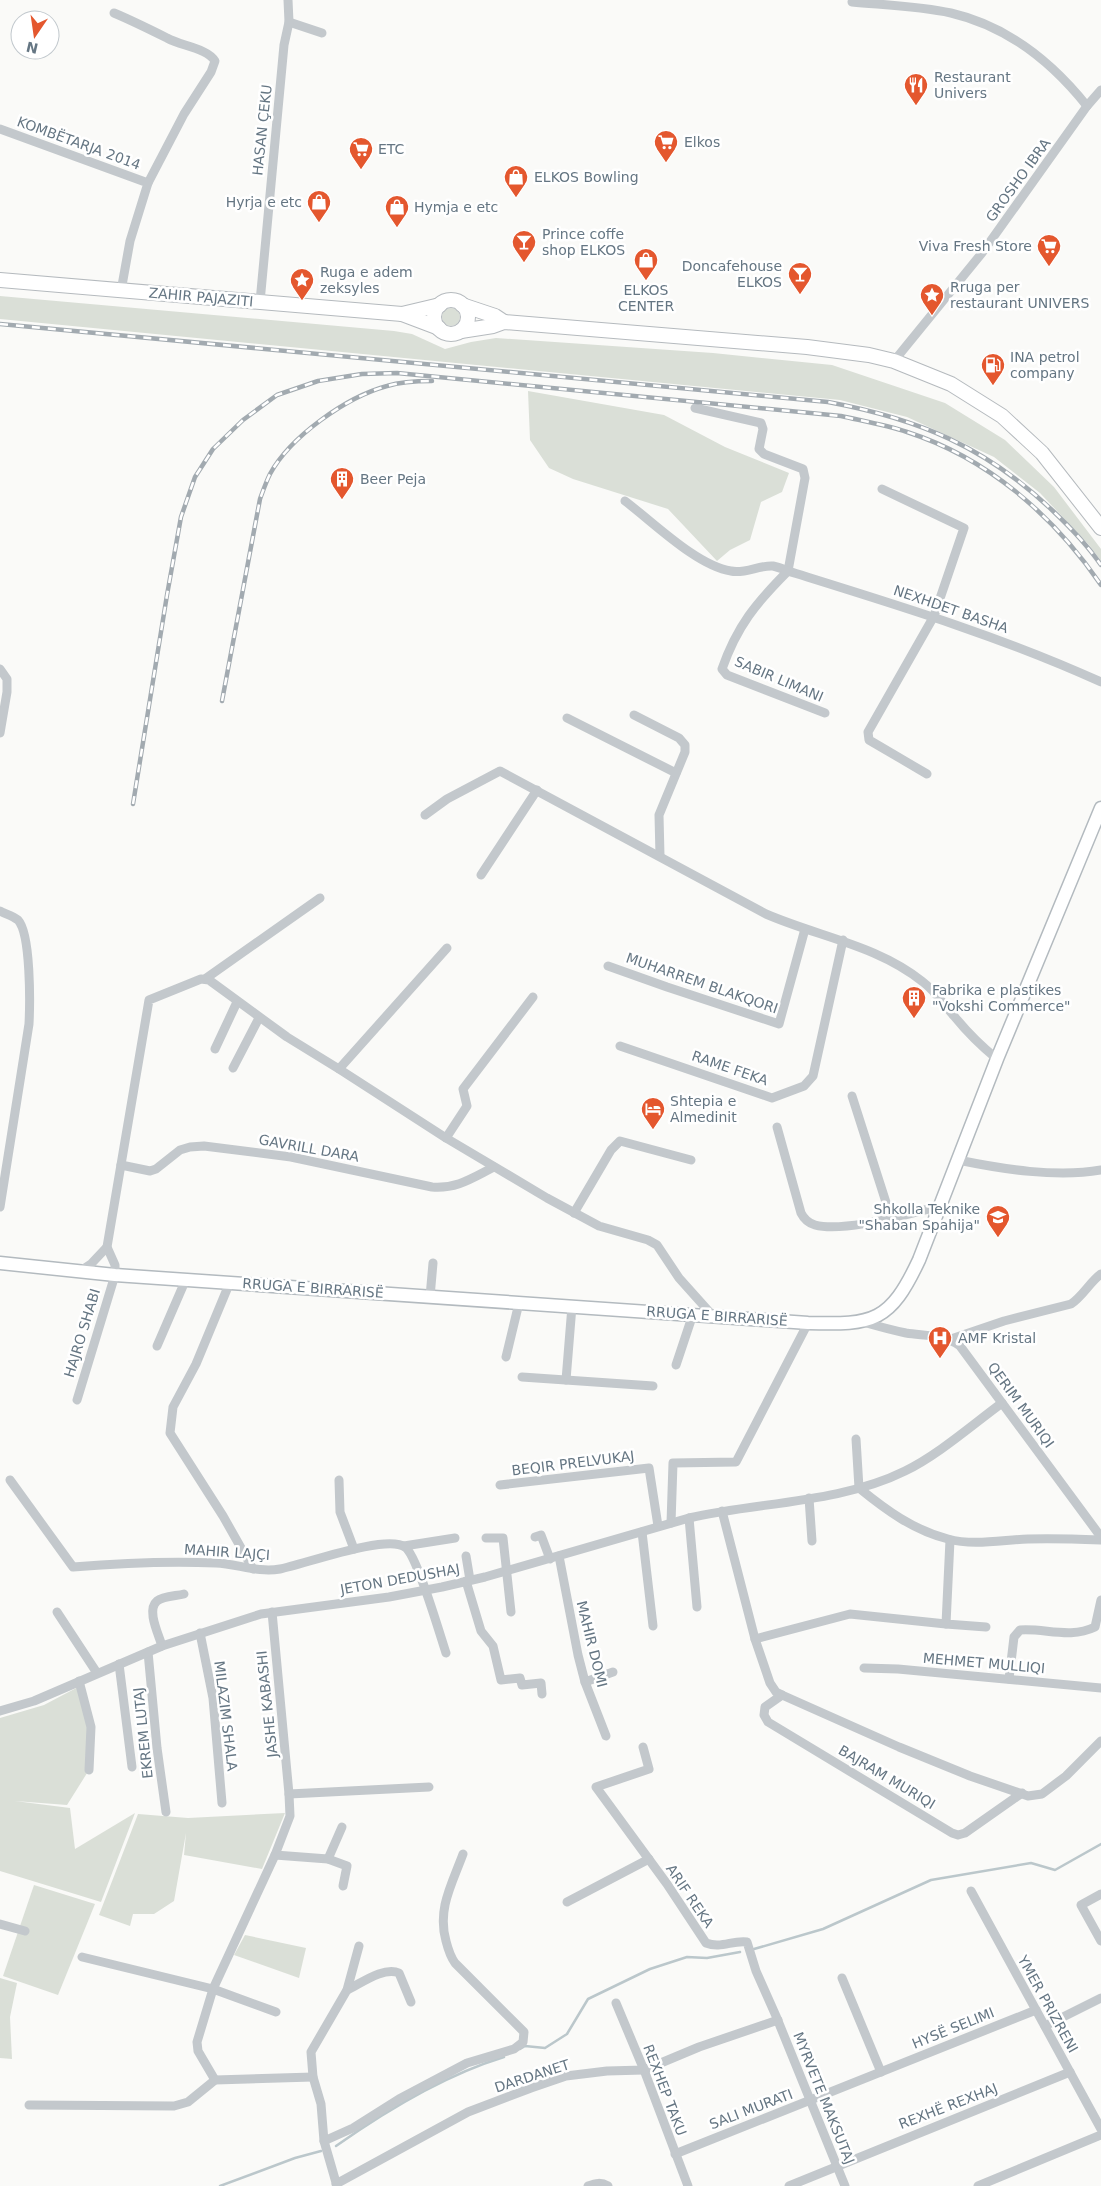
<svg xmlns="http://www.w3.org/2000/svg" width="1101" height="2186" font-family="'DejaVu Sans',sans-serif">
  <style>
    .green { fill: #dadfd7 }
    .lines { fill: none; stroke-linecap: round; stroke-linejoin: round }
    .stream { stroke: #bbc7cb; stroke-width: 2.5 }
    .secondary-casing { stroke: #b3babf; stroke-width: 15 }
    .primary-casing { stroke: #b5babe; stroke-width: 16 }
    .street { stroke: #c3c8cc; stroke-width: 9 }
    .secondary { stroke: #fff; stroke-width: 12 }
    .primary { stroke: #fff; stroke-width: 14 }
    .rail-casing { stroke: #a2aab0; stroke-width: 4.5 }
    .rail { stroke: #fff; stroke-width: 2.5; stroke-dasharray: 8; stroke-linecap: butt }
    .labels { text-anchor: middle; stroke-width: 5; stroke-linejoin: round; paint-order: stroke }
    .poi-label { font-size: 14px; fill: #657683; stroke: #fff; text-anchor: start }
    .street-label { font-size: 14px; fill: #657683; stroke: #fff }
  </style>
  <rect width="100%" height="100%" fill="#fafaf8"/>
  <g class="green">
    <polygon points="0,296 394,331 412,334 445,349 471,342 496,338 713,353 832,365 945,403 1005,440 1054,487 1101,549 1101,561 1089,545 1040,493 994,457 907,417 840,400 0,319"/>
    <circle cx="451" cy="317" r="9"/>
    <polygon points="528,391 664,415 725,447 789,473 782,492 761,502 750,540 730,550 717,561 668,509 573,479 549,468 530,440"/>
    <polygon points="80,1686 91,1727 89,1770 67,1805 15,1801 70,1808 75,1849 135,1813 101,1902 0,1871 0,1718 44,1705"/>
    <polygon points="285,1813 262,1869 184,1855 186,1833 174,1901 154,1914 133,1914 130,1926 99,1915 138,1814 188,1818"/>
    <polygon points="34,1885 95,1904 58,1995 3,1976"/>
    <polygon points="245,1935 306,1948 299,1978 234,1955"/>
    <polygon points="0,1978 17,1983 10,2017 12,2059 0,2058"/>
  </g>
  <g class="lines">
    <g class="stream">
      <polyline points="754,1949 823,1929 931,1880 1031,1863 1055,1870 1101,1844"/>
      <polyline points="520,2049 525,2046 545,2048 567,2034 588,1999 650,1969 687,1957 707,1958 740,1952"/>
      <path d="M 336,2146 C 387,2110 445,2075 504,2057"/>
      <polyline points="220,2186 295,2158 321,2151"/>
    </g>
    <g class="secondary-casing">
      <path id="secondary" d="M 0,1263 L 115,1275 L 808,1323 C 874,1325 890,1322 919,1260 L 997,1059 L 1101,808"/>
    </g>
    <g class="primary-casing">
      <g id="primary">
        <polyline points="0,280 402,314 439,328"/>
        <circle cx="451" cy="317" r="17"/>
        <polyline points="462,305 495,316 504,322"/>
        <polyline points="402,314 440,305"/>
        <polyline points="461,331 493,326 504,322 807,347 869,355 894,361 951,384 1002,416 1042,453 1101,528"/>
      </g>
    </g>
    <g class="street">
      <path d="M 852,2 C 885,5 919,6 951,13 C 1007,26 1052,62 1087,106"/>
      <path d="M 114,13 C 133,21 149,29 167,38 C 181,46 207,48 215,61 L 211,72 L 184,114 L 148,183"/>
      <polyline points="289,22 322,33"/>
      <polyline points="0,129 148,183 130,241 121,291"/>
      <polyline points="260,302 284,45 289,22 288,0"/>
      <polyline points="894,361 982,253 1087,106 1101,90"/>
      <polyline points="695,408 761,423 763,429 759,449 764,454 803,469 805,478 788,571"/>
      <polyline points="882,489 964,528 934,616 868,732 869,740 927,774"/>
      <path d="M 625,501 C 653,522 697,566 731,571 C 745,574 759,565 773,566 C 778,567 783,569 788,571 C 894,604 1000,636 1101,682"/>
      <path d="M 788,571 C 756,603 737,626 722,669 L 727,675 L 825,713"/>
      <polyline points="0,669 7,679 7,692 0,733"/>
      <polyline points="634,715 679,738 685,745 685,752 659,815 660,856"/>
      <polyline points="567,718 676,773"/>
      <path d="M 425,815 L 447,799 L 500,771 L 766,914 C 819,937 877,945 923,982 C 935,991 944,1005 954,1016 C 967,1032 981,1046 997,1059"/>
      <polyline points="481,875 537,790"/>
      <path d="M 0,911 C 6,914 13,916 18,920 C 31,934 30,1004 29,1024 L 0,1207"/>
      <polyline points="608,966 667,987 779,1024 805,929"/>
      <polyline points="205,979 320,898"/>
      <polyline points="620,1046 772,1098 804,1086 813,1076 843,940"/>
      <polyline points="215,1049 237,1002"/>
      <polyline points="233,1068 259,1018"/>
      <polyline points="339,1069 447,948"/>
      <polyline points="852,1096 891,1218"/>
      <path d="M 777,1127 L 801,1213 C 804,1219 808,1223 815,1225 C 845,1233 910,1213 941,1206"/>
      <polyline points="446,1138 467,1106 463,1089 533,997"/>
      <path d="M 958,1160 C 1002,1169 1057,1178 1101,1170"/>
      <path d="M 121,1165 L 150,1171 L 156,1169 L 180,1150 L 190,1147 L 204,1146 L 291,1157 L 432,1187 C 457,1189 472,1178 494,1167"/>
      <polyline points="574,1213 611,1150 620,1141 691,1160"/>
      <polyline points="79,1272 91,1264 107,1247"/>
      <polyline points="230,1282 196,1364 173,1407 170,1433 223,1516 253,1569"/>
      <polyline points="430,1297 433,1263"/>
      <path d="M 863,1322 C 877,1326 891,1330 906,1333 C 925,1336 944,1334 960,1346 L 1101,1537"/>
      <path d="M 951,1339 L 1004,1321 L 1071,1304 C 1082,1297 1090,1282 1101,1274"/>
      <polyline points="157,1346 186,1279"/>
      <polyline points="506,1357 519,1303"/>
      <polyline points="676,1365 693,1314"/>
      <polyline points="522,1377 653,1386"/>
      <polyline points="566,1380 572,1306"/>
      <polyline points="77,1400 115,1275 115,1265 107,1247 149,1000 201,979 209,980 287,1037 339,1069 446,1138 547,1198 599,1226 648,1240 657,1245 679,1278 713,1316"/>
      <path d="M 856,1439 L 859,1488 C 886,1510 913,1530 948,1539 C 973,1546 1002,1540 1028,1539 C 1052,1538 1077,1539 1101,1540"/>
      <path d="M 10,1480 L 73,1567 C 121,1563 168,1561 216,1563 C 237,1564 259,1573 280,1569 C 305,1564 386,1534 405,1547 C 417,1555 440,1635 446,1653"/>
      <polyline points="339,1480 340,1512 354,1549"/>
      <polyline points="500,1485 649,1468 658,1526"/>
      <polyline points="809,1498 812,1541"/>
      <polyline points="722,1511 755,1639 770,1683 776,1692 782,1695 899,1747 970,1776 1028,1796 1042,1794 1066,1776 1101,1741"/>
      <polyline points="689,1518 697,1607"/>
      <polyline points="671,1523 673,1463 736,1462 808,1323"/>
      <polyline points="642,1532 653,1626"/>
      <polyline points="535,1537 541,1535 550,1559"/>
      <polyline points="486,1538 503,1538 511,1612"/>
      <polyline points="950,1540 946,1624 986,1627"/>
      <polyline points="404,1546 455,1538"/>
      <polyline points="466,1556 470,1580"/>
      <polyline points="559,1556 578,1655 585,1682 606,1736"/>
      <polyline points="466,1581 481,1631 493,1646 501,1680 520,1678 522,1685 541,1683 542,1694"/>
      <polyline points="57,1612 97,1673"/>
      <polyline points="272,1612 289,1794 429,1787"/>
      <polyline points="200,1633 213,1698 222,1803"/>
      <polyline points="755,1639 850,1614 946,1624"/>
      <path d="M 162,1646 C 159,1635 146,1610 157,1601 C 163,1596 176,1596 184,1594"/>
      <polyline points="148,1652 157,1748 166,1812"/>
      <polyline points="119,1664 132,1767"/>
      <polyline points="864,1668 898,1669 1101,1688"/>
      <path d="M 1009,1679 L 1014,1637 L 1020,1630 C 1045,1628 1070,1639 1095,1627 L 1101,1600"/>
      <polyline points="79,1681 91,1727 89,1770"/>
      <polyline points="585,1682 613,1672"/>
      <polyline points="782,1695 765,1707 764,1715 768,1722 952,1833 958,1835 965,1833 1022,1793"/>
      <path d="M 0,1711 L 34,1701 L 162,1646 L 261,1614 L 389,1597 L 442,1587 L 485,1577 L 689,1518 C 758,1502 841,1503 905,1471 C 938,1455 972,1425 1002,1403"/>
      <path d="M 643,1747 L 649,1769 L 596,1787 L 667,1884 L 706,1943 C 721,1949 732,1940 747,1942 L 756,1971 L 776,2016 L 845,2186"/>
      <polyline points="275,1855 328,1859 347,1866 343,1886"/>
      <polyline points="328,1859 342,1827"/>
      <polyline points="971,1891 1101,2129"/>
      <polyline points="1101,1894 1081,1905 1101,1941"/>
      <polyline points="567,1902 649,1859"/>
      <polyline points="0,1924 25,1931"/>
      <polyline points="82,1957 213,1989 275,1855 290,1816 289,1794"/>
      <polyline points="842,1978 881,2072"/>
      <path d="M 347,1990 C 360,1984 384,1966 399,1973 L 411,2002"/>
      <polyline points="616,2003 644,2070 688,2186"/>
      <polyline points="1045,2026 1101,1998"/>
      <polyline points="215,2080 198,2051 197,2042 213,1989 276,2012"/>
      <polyline points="29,2105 174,2106 188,2102 215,2080 313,2077"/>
      <path d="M 324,2141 L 353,2128 L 399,2099 L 467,2063 L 514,2049 L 523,2042 L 524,2032 L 455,1963 C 450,1956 448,1949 446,1941 C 437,1909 452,1884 463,1854"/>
      <polyline points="675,2154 1036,2010"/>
      <polyline points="336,2184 468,2112 531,2088 566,2076 607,2071 644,2070 699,2047 778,2020"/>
      <polyline points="337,2186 324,2141 321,2104 313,2077 311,2052 347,1990 359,1946"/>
      <path d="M 588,2186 C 596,2183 601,2182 608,2186"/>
      <polyline points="789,2186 1070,2072"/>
      <polyline points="978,2186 1101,2135"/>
    </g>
    <use href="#secondary" class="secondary"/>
    <use href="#primary" class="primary"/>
    <g class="rail-casing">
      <g id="rail">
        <path d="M 0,324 L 828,402 C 919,419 986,447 1053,511 C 1070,527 1088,546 1101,565"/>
        <path d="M 222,701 L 260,499 C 263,491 266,482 270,474 C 290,437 346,397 387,386 C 400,382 418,381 432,381"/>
        <path d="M 133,804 L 167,595 L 181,517 L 195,477 L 213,449 L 243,420 L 277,395 L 318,381 L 362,374 L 397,373 L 841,416 C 863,421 886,425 907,432 C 988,458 1054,516 1101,585"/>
      </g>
    </g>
    <use href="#rail" class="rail"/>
  </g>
  <defs>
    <g id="restaurant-pin" transform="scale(1.25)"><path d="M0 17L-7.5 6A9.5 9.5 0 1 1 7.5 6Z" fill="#e4572e" stroke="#fff"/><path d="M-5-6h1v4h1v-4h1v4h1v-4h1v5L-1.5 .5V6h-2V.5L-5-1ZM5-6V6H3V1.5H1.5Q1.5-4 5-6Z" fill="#fff"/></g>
    <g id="supermarket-pin" transform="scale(1.25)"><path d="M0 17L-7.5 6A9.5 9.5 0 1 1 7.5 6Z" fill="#e4572e" stroke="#fff"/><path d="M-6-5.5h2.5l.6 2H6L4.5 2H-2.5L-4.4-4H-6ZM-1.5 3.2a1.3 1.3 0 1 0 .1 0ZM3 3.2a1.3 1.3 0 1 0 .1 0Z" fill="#fff"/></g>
    <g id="shop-pin" transform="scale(1.25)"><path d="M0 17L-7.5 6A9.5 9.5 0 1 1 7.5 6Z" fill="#e4572e" stroke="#fff"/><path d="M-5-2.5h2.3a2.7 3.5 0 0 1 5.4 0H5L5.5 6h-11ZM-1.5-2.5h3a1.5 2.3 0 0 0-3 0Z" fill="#fff"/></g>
    <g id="bar-pin" transform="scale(1.25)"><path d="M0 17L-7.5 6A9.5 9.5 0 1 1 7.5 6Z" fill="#e4572e" stroke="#fff"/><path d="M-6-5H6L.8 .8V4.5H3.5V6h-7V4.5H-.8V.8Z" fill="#fff"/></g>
    <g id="sight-pin" transform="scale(1.25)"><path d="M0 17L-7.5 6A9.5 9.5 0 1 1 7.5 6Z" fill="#e4572e" stroke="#fff"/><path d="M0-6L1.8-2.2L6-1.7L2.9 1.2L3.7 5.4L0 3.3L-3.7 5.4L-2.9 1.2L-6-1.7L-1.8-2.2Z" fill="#fff"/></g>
    <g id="fuel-pin" transform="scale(1.25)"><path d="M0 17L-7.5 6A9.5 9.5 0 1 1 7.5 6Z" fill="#e4572e" stroke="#fff"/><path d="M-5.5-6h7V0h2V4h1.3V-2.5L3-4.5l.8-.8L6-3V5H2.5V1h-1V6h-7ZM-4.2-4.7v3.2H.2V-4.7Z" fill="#fff"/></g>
    <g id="building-pin" transform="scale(1.25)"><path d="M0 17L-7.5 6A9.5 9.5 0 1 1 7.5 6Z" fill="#e4572e" stroke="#fff"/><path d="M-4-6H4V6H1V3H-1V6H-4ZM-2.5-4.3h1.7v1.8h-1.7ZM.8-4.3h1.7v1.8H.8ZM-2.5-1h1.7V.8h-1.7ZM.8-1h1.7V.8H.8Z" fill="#fff"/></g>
    <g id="hotel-pin" transform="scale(1.25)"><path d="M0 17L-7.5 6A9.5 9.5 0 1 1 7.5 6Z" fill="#e4572e" stroke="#fff"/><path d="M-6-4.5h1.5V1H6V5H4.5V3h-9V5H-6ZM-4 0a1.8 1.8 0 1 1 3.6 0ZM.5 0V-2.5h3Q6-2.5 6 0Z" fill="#fff"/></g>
    <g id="school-pin" transform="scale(1.25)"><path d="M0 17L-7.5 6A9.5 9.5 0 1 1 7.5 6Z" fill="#e4572e" stroke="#fff"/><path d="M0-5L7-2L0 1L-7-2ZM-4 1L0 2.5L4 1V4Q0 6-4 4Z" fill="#fff"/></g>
    <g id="hospital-pin" transform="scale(1.25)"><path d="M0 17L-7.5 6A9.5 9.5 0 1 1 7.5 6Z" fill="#e4572e" stroke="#fff"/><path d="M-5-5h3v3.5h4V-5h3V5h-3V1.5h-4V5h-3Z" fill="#fff"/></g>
  </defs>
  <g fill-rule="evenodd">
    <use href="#restaurant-pin" x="916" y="85"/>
    <use href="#supermarket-pin" x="666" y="142"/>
    <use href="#supermarket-pin" x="361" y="149"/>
    <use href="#shop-pin" x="516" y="177"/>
    <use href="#shop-pin" x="319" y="202"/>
    <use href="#shop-pin" x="397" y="207"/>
    <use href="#bar-pin" x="524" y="242"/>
    <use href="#supermarket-pin" x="1049" y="246"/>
    <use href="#shop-pin" x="646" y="260"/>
    <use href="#bar-pin" x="800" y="274"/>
    <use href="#sight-pin" x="302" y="280"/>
    <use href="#sight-pin" x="932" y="295"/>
    <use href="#fuel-pin" x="993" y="365"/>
    <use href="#building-pin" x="342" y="479"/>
    <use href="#building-pin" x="914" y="998"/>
    <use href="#hotel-pin" x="653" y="1109"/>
    <use href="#school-pin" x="998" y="1217"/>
    <use href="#hospital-pin" x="940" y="1338"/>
  </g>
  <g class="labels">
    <g class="poi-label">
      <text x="934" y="82">Restaurant<tspan x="934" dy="16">Univers</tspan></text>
      <text x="684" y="147">Elkos</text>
      <text x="378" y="154">ETC</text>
      <text x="534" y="182">ELKOS Bowling</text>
      <text x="302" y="207" text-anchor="end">Hyrja e etc</text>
      <text x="414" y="212">Hymja e etc</text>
      <text x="542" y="239">Prince coffe<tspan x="542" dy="16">shop ELKOS</tspan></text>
      <text x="1032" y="251" text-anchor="end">Viva Fresh Store</text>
      <text x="782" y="271" text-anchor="end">Doncafehouse<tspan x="782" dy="16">ELKOS</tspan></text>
      <text x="320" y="277">Ruga e adem<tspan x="320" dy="16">zeksyles</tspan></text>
      <text x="950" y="292">Rruga per<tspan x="950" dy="16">restaurant UNIVERS</tspan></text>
      <text x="646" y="295" text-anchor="middle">ELKOS<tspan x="646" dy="16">CENTER</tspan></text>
      <text x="1010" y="362">INA petrol<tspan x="1010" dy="16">company</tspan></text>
      <text x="360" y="484">Beer Peja</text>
      <text x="932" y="995">Fabrika e plastikes<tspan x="932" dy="16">"Vokshi Commerce"</tspan></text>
      <text x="670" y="1106">Shtepia e<tspan x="670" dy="16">Almedinit</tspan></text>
      <text x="980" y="1214" text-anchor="end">Shkolla Teknike<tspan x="980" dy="16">"Shaban Spahija"</tspan></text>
      <text x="958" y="1343">AMF Kristal</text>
    </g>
    <g class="street-label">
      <text transform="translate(262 130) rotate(-84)" y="5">HASAN ÇEKU</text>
      <text transform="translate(79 143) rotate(20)" y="5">KOMBËTARJA 2014</text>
      <text transform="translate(1018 180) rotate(-54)" y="5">GROSHO IBRA</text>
      <text transform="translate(201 297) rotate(5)" y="5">ZAHIR PAJAZITI</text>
      <text transform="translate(951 609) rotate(19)" y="5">NEXHDET BASHA</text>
      <text transform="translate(779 679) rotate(23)" y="5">SABIR LIMANI</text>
      <text transform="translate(702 983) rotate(19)" y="5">MUHARREM BLAKQORI</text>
      <text transform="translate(730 1068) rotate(19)" y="5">RAME FEKA</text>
      <text transform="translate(309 1148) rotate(10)" y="5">GAVRILL DARA</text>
      <text transform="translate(313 1288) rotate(4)" y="5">RRUGA E BIRRARISË</text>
      <text transform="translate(717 1316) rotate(4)" y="5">RRUGA E BIRRARISË</text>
      <text transform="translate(82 1333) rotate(-73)" y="5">HAJRO SHABI</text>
      <text transform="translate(1021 1405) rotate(54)" y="5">QERIM MURIQI</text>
      <text transform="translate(573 1463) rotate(-7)" y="5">BEQIR PRELVUKAJ</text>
      <text transform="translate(227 1552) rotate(4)" y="5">MAHIR LAJÇI</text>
      <text transform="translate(400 1579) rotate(-10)" y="5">JETON DEDUSHAJ</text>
      <text transform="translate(592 1644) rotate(76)" y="5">MAHIR DOMI</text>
      <text transform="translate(984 1663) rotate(5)" y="5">MEHMET MULLIQI</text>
      <text transform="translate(267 1704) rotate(-96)" y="5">JASHE KABASHI</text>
      <text transform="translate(226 1716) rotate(83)" y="5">MILAZIM SHALA</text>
      <text transform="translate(143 1733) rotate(-96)" y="5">EKREM LUTAJ</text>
      <text transform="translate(887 1777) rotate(31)" y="5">BAJRAM MURIQI</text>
      <text transform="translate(690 1896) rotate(56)" y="5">ARIF REKA</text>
      <text transform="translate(1048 2004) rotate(61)" y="5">YMER PRIZRENI</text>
      <text transform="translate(953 2028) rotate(-22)" y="5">HYSË SELIMI</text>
      <text transform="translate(532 2076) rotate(-18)" y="5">DARDANET</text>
      <text transform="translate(665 2090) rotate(69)" y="5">REXHEP TAKU</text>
      <text transform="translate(824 2098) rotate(68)" y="5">MYRVETE MAKSUTAJ</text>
      <text transform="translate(948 2106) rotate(-21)" y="5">REXHË REXHAJ</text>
      <text transform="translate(751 2109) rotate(-21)" y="5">SALI MURATI</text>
    </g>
  </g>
  <g transform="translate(35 35) rotate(193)"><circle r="24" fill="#ffffff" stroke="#c1c8cd"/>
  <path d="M0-4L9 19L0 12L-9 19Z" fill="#e4572e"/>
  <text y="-8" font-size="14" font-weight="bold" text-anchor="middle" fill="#657683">N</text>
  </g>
</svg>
